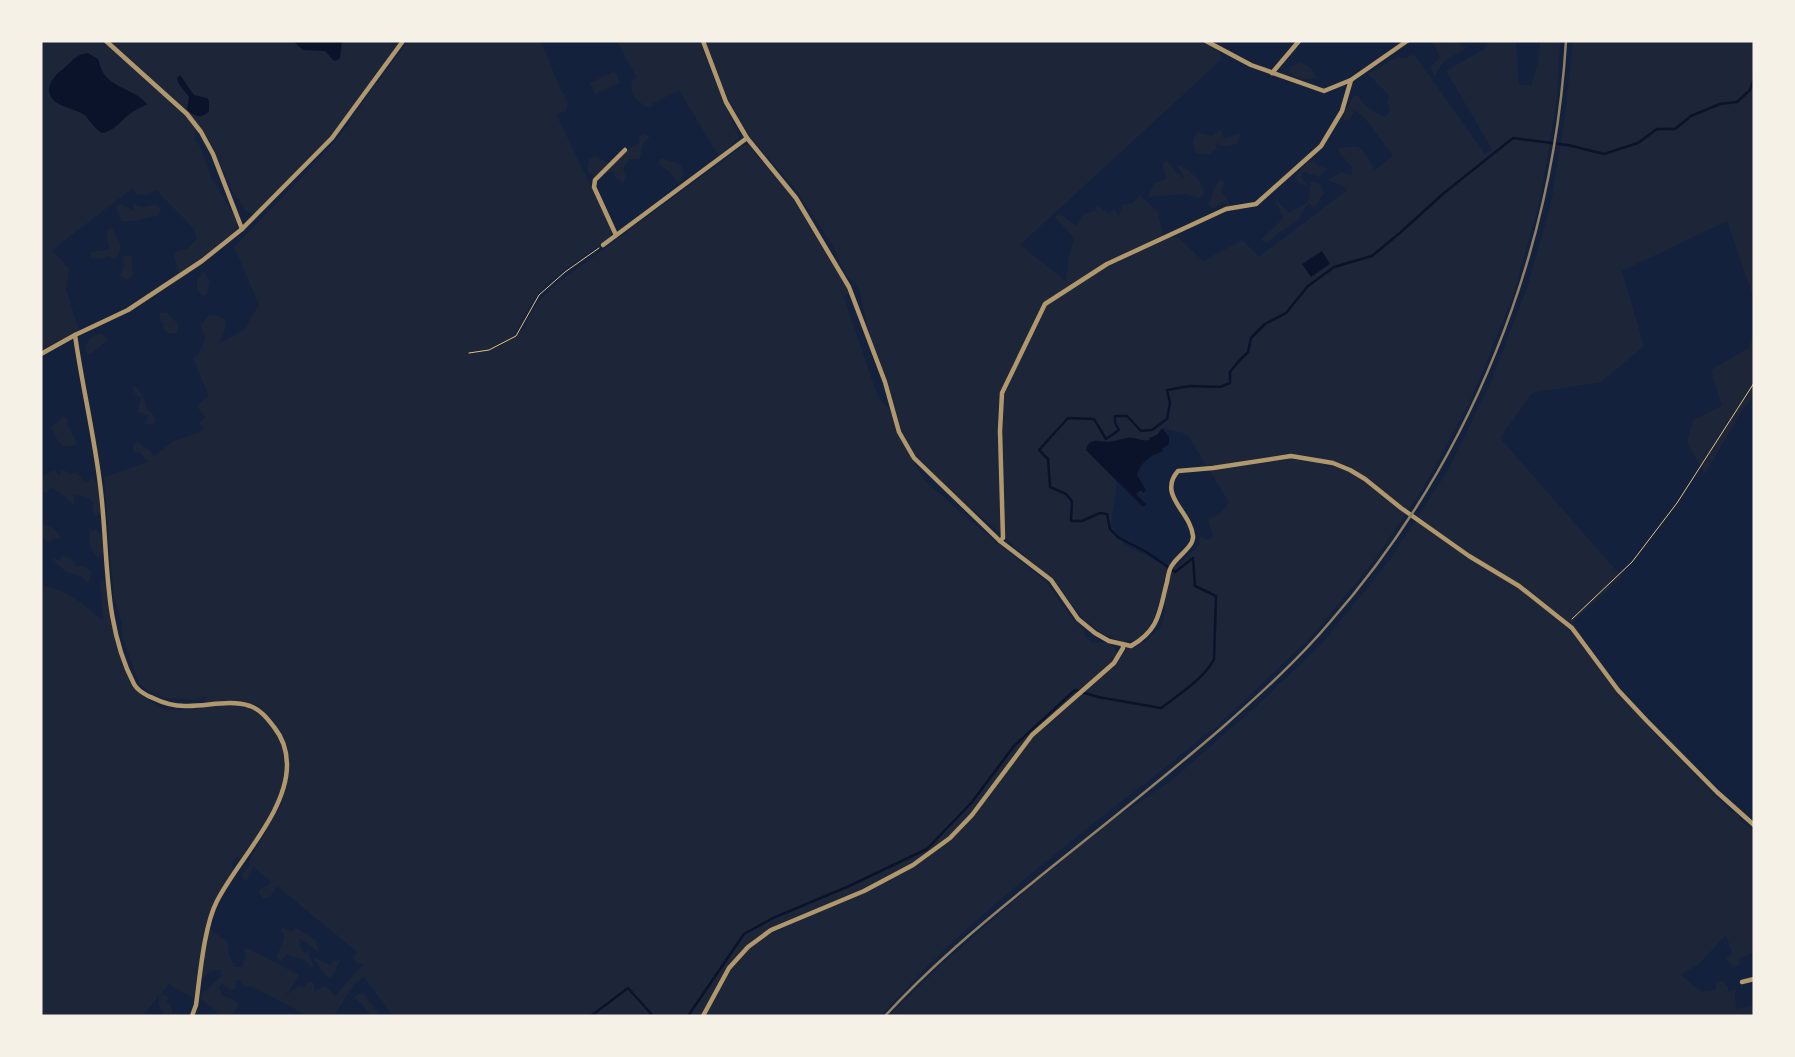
<svg xmlns="http://www.w3.org/2000/svg" width="1795" height="1057" font-family="'Fira Sans',sans-serif">
  <style>
    .green { fill: #1d2539; fill-rule: evenodd }
    .water { fill: #0b132b }
    .lines { fill: none; stroke-linecap: round; stroke-linejoin: round }
    .stream { stroke: #0b132b; stroke-width: 2.5 }
    .path { stroke: #e5c07b; stroke-width: 1 }
    .minor { stroke: #b1986c; stroke-width: 4.5 }
    .rail { stroke: #918062; stroke-width: 2.5 }
  </style>
  <rect width="100%" height="100%" fill="#14213d"/>
  <g class="green">
    <path d="M 41,41 L 403,41 L 332,138 L 268,202 L 253,214 C 242,212 242,201 234,195 L 209,140 L 201,132 L 194,133 L 195,141 L 199,144 L 212,179 L 238,222 L 236,230 L 219,244 L 220,247 L 180,276 L 174,256 L 177,251 L 187,249 L 197,239 L 193,228 L 156,190 L 146,195 L 136,194 L 133,188 L 52,250 L 69,269 L 66,289 L 80,333 L 41,354 Z"/>
    <path d="M 408,41 L 541,41 L 560,88 L 568,103 L 566,111 L 556,114 L 612,229 L 611,236 L 606,241 C 584,257 556,273 538,294 C 528,307 523,322 514,335 L 524,329 C 529,312 539,301 551,288 L 744,145 L 749,145 L 779,182 L 796,198 L 851,287 L 848,294 L 843,295 L 878,397 L 896,417 L 868,328 L 859,289 L 845,273 L 832,244 L 796,190 L 751,138 L 739,119 L 722,87 L 705,41 L 1201,41 C 1211,46 1219,48 1222,59 L 1020,245 L 1066,281 L 1069,257 L 1074,238 L 1055,217 L 1060,214 L 1077,226 L 1083,214 L 1095,211 L 1097,205 L 1109,214 L 1114,208 L 1119,217 L 1122,205 L 1133,203 L 1140,195 L 1158,213 L 1163,235 L 1179,238 L 1203,261 L 1242,240 L 1259,257 L 1347,190 L 1341,185 L 1327,180 L 1341,172 L 1351,175 L 1352,168 L 1337,149 C 1364,143 1361,147 1375,170 L 1393,156 L 1364,117 L 1354,110 L 1350,120 L 1343,120 L 1345,111 L 1354,96 L 1358,96 C 1365,107 1374,113 1386,117 L 1390,110 L 1387,102 L 1389,95 L 1368,74 L 1397,57 L 1406,58 L 1414,54 L 1485,154 L 1492,149 L 1446,71 L 1484,49 L 1489,45 L 1484,41 L 1516,41 L 1519,84 L 1531,86 L 1538,62 L 1540,41 L 1560,41 L 1557,99 L 1540,200 L 1512,299 L 1470,402 L 1422,490 L 1373,562 L 1313,635 L 1213,730 L 1202,737 C 1163,771 1121,801 1080,834 C 1010,890 940,948 881,1016 L 393,1016 L 364,977 L 354,984 L 334,1016 L 308,1016 L 253,987 L 243,986 L 241,980 L 236,980 L 235,990 L 229,989 L 222,984 L 219,987 L 222,996 L 233,999 L 239,1005 L 233,1014 L 229,1016 L 204,1016 L 216,1014 L 217,1011 L 208,1005 L 201,998 L 203,993 L 221,976 L 221,970 L 210,971 L 200,982 L 197,1000 L 168,984 L 160,996 L 166,995 L 169,998 L 166,1003 L 170,1004 L 173,1014 L 177,1013 L 182,1016 L 164,1016 L 159,1006 L 159,996 L 142,1016 L 41,1016 L 41,585 C 65,590 84,602 101,620 L 103,618 L 100,583 L 102,579 L 106,583 C 115,615 127,692 159,707 C 172,712 188,710 201,708 L 207,696 L 193,700 L 166,698 L 148,691 L 139,683 L 123,638 L 121,620 L 114,599 L 104,477 L 147,462 L 141,453 L 133,451 L 134,444 L 138,441 L 144,448 L 148,449 L 154,456 L 174,441 L 198,433 L 204,428 L 199,424 L 205,417 L 197,407 L 205,398 L 209,397 L 193,358 L 198,355 L 205,339 L 201,325 L 209,315 L 219,316 L 226,320 L 225,329 L 219,344 L 245,329 L 259,304 L 234,247 L 325,153 L 349,124 L 349,121 L 352,120 L 352,117 ZM 1163,428 L 1187,434 L 1229,502 L 1219,515 L 1208,518 L 1213,537 L 1210,540 L 1200,537 L 1198,546 L 1177,566 L 1168,566 L 1125,545 L 1111,525 L 1117,482 L 1086,450 C 1098,444 1114,439 1128,438 C 1137,437 1139,442 1151,440 L 1150,438 L 1157,435 ZM 906,448 L 930,476 L 983,518 L 1060,587 L 1072,605 L 1084,619 L 1101,633 L 1122,641 L 1134,640 L 1144,635 L 1154,619 L 1160,599 L 1166,605 L 1162,626 L 1144,643 L 1126,650 L 1116,665 L 1102,677 L 1096,677 L 1114,660 L 1117,653 C 1113,641 1105,641 1093,643 L 1085,637 L 1083,629 L 1069,614 L 1046,582 L 971,521 L 925,481 ZM 287,779 L 282,803 L 248,863 L 251,865 L 242,874 L 244,881 L 249,878 L 253,867 L 272,882 L 259,890 L 260,894 L 263,899 L 270,897 L 277,886 L 357,952 L 353,957 L 356,963 L 363,964 L 335,996 L 329,989 L 323,986 L 315,992 L 313,982 L 308,982 L 304,987 L 299,986 L 286,995 L 299,975 L 249,949 L 244,949 L 246,955 L 242,967 L 235,967 L 229,956 L 228,942 L 208,928 L 216,902 L 234,874 L 232,863 L 235,858 L 245,857 L 268,821 Z"/>
    <path d="M 617,41 L 701,41 L 711,72 L 739,138 L 719,157 L 679,90 L 654,103 L 649,108 C 637,102 629,94 632,80 L 637,78 Z"/>
    <polygon points="1430,41 1441,41 1442,44 1446,41 1460,41 1460,46 1468,47 1443,62 1435,76 1430,67 1440,58 1436,48"/>
    <path d="M 1573,41 L 1754,41 L 1754,299 L 1727,221 L 1622,271 L 1644,346 L 1601,382 L 1532,393 L 1500,438 L 1622,577 L 1573,622 L 1582,636 L 1580,638 L 1646,723 L 1730,811 L 1737,813 C 1740,822 1746,825 1754,830 L 1754,953 L 1740,958 L 1739,966 L 1733,966 L 1726,959 L 1732,953 L 1726,935 L 1699,964 L 1680,975 L 1702,992 L 1715,990 L 1717,982 L 1722,981 L 1728,987 L 1728,992 L 1736,989 L 1735,992 L 1736,1009 L 1754,1005 L 1754,1016 L 889,1016 L 940,966 L 1022,894 L 1106,824 L 1171,781 L 1261,702 L 1325,640 L 1391,558 L 1448,470 L 1491,382 L 1527,288 L 1551,203 L 1564,124 Z"/>
    <path d="M 1301,62 L 1312,69 L 1316,78 C 1305,80 1298,80 1289,73 L 1291,66 Z"/>
    <polygon points="613,72 616,73 620,83 595,94 590,83"/>
    <polygon points="1220,130 1225,139 1240,133 1237,143 1227,147 1215,143 1217,148 1209,155 1196,153 1193,141 1197,132 1212,136"/>
    <path d="M 645,134 L 650,137 L 643,143 L 640,159 L 630,159 L 623,168 L 626,177 L 623,183 L 616,178 L 613,171 L 595,177 L 587,171 L 589,159 L 595,156 L 609,163 C 625,158 628,145 640,143 L 638,137 Z"/>
    <polygon points="660,158 680,164 684,173 681,182 677,182 671,173 659,165"/>
    <path d="M 1167,161 L 1176,172 L 1185,179 L 1177,165 C 1188,167 1198,179 1204,188 L 1203,196 L 1198,198 L 1186,194 L 1148,197 L 1154,183 L 1167,179 L 1162,164 Z"/>
    <polygon points="1314,161 1317,165 1328,169 1319,177 1305,172 1302,174 1301,177 1308,186 1299,183 1295,177 1307,162"/>
    <path d="M 1220,179 L 1224,182 L 1221,191 L 1232,206 L 1228,207 L 1222,202 L 1213,209 L 1208,205 C 1212,196 1214,188 1220,179 Z"/>
    <path d="M 1311,181 L 1320,184 L 1324,193 L 1314,208 L 1309,204 L 1305,208 L 1297,222 L 1281,231 L 1267,243 L 1261,240 C 1269,231 1277,227 1283,217 L 1274,198 L 1289,213 L 1308,202 Z"/>
    <path d="M 118,204 L 124,205 L 134,211 L 133,204 L 143,207 L 156,204 L 161,208 L 158,216 C 146,217 134,223 122,221 L 116,208 Z"/>
    <polygon points="112,228 121,246 117,258 114,259 108,256 100,259 89,258 92,252 110,249 107,240 108,230"/>
    <polygon points="124,256 131,256 133,273 130,279 125,279 120,276 124,266 122,260"/>
    <polygon points="204,272 210,282 206,295 202,296 197,290 197,280"/>
    <polygon points="166,312 178,324 177,333 169,334 163,328 164,323 160,320 160,313"/>
    <polygon points="1754,329 1754,395 1738,417 1705,474 1687,442 1693,420 1722,406 1711,370 1750,347"/>
    <polygon points="99,334 103,334 108,340 91,354 86,352 85,348 90,338"/>
    <polygon points="132,387 137,387 145,400 147,410 152,413 156,420 153,425 145,423 149,415 137,412 141,397 135,394"/>
    <polygon points="64,416 68,419 67,425 78,444 70,447 62,446 56,438 51,427"/>
    <polygon points="41,464 43,476 54,470 59,475 62,470 74,474 77,473 85,483 93,478 98,486 101,513 96,517 92,509 94,502 83,496 74,495 74,505 62,494 51,488 46,493 42,492"/>
    <path d="M 43,524 C 51,526 59,531 61,539 L 54,538 L 50,542 L 41,538 L 41,528 Z"/>
    <path d="M 97,530 L 101,534 L 104,551 L 100,557 L 97,557 C 91,550 86,540 90,531 Z"/>
    <polygon points="49,556 60,561 61,556 71,558 76,566 84,566 92,572 88,583 82,577 66,572"/>
    <polygon points="283,928 292,932 296,928 316,940 319,953 307,943 299,939 301,950 305,953 309,951 309,958 314,965 312,968 305,960 286,955 280,961 276,957 284,940 284,935 280,930"/>
    <polygon points="312,956 330,965 334,961 340,960 334,974 330,978 326,976"/>
    <polygon points="358,994 364,994 378,1013 377,1016 368,1016 369,1012 354,997"/>
  </g>
  <g class="water">
    <polygon points="293,41 342,41 340,58 338,60 334,61 325,51 303,50"/>
    <path d="M 88,53 L 98,59 C 100,64 101,70 104,74 C 115,89 136,90 147,104 C 143,107 140,107 136,110 C 122,117 118,130 102,133 C 93,128 90,119 83,114 C 75,109 65,108 57,103 C 42,92 51,78 63,69 C 73,61 74,55 88,53 Z"/>
    <path d="M 180,75 L 194,95 L 207,98 L 209,101 L 209,111 C 202,119 195,117 187,110 L 189,97 L 179,84 L 177,78 Z"/>
    <polygon points="1322,251 1330,264 1311,277 1302,264"/>
    <path d="M 1162,428 L 1169,437 L 1169,444 L 1162,449 L 1163,451 C 1150,456 1141,462 1137,475 L 1146,490 L 1143,493 L 1141,490 L 1136,494 L 1146,504 L 1143,507 L 1086,450 C 1089,437 1098,441 1108,442 C 1114,442 1121,439 1127,438 C 1136,437 1140,442 1150,440 L 1149,438 L 1157,435 Z"/>
  </g>
  <g class="lines">
    <g class="stream">
      <polyline points="591,1016 628,988 653,1016"/>
      <path d="M 688,1016 L 744,934 L 773,918 L 847,887 L 927,849 L 972,802 L 1014,746 L 1075,690 L 1098,697 L 1161,708 C 1178,695 1205,678 1214,659 L 1216,596 L 1195,586 L 1193,558 L 1175,572 L 1145,551 L 1119,538 L 1110,529 L 1107,514 L 1100,513 L 1082,521 L 1071,521 L 1072,501 L 1066,494 L 1050,487 L 1048,459 L 1039,450 L 1068,418 L 1094,419 L 1106,439 L 1119,430 L 1115,423 L 1115,416 L 1127,416 L 1141,431 L 1152,430 L 1167,419 L 1170,403 L 1167,390 L 1190,386 L 1220,387 L 1230,383 L 1230,372 L 1238,362 L 1248,352 L 1251,338 L 1265,324 L 1286,313 L 1308,286 L 1334,267 L 1372,256 L 1401,232 L 1444,193 L 1513,138 L 1568,145 L 1604,154 L 1638,143 L 1657,129 L 1675,129 L 1691,116 L 1720,104 L 1737,102 L 1750,90 L 1754,79"/>
    </g>
    <g class="path">
      <polyline points="469,353 489,350 516,336 539,295 565,272 599,248"/>
      <polyline points="1572,619 1632,562 1677,503 1754,383"/>
    </g>
    <g class="minor">
      <polyline points="106,41 187,114 201,132 213,154 242,229"/>
      <path d="M 703,41 L 726,102 L 747,138 L 796,198 L 849,287 L 885,382 L 899,432 L 914,458 L 1000,541 L 1051,580 L 1078,619 L 1095,633 L 1109,641 L 1131,646 C 1160,629 1159,612 1167,582 C 1168,576 1169,568 1173,564 C 1178,556 1194,546 1193,536 C 1191,512 1157,495 1178,471 L 1213,468 L 1291,456 L 1333,463 L 1350,470 L 1365,479 L 1401,508 L 1469,556 L 1519,586 L 1572,628 L 1618,690 L 1647,721 L 1717,792 L 1754,825"/>
      <polyline points="1206,41 1251,65 1324,91 1351,80"/>
      <polyline points="1272,73 1299,41"/>
      <polyline points="616,235 594,187 595,180 625,150"/>
      <polyline points="603,245 747,138"/>
      <path d="M 75,335 C 82,385 94,434 100,484 C 109,551 102,623 134,684 C 137,690 147,696 153,698 C 163,703 174,706 185,706 C 206,707 229,699 250,706 C 261,710 267,718 274,727 C 282,737 287,751 287,765 C 287,812 238,860 217,901 C 204,926 200,976 196,1005 L 192,1016"/>
      <polyline points="41,354 75,335 128,310 202,261 242,229 332,138 403,41"/>
      <polyline points="1000,541 1003,538 1000,431 1002,393 1045,304 1107,264 1226,209 1256,204 1321,146 1342,111 1351,80 1407,41"/>
      <polyline points="1742,982 1754,979"/>
      <polyline points="703,1016 729,968 748,947 771,930 864,891 913,865 950,838 972,815 1032,735 1114,663 1123,648 1123,644"/>
    </g>
    <path class="rail" d="M 885,1016 C 930,967 981,924 1032,883 C 1096,831 1162,780 1224,726 C 1261,693 1298,660 1330,622 C 1471,462 1553,254 1566,41"/>
  </g>
  <rect width="1795" height="1057" fill="none" stroke="#f6f1e7" stroke-width="85"/>
</svg>
